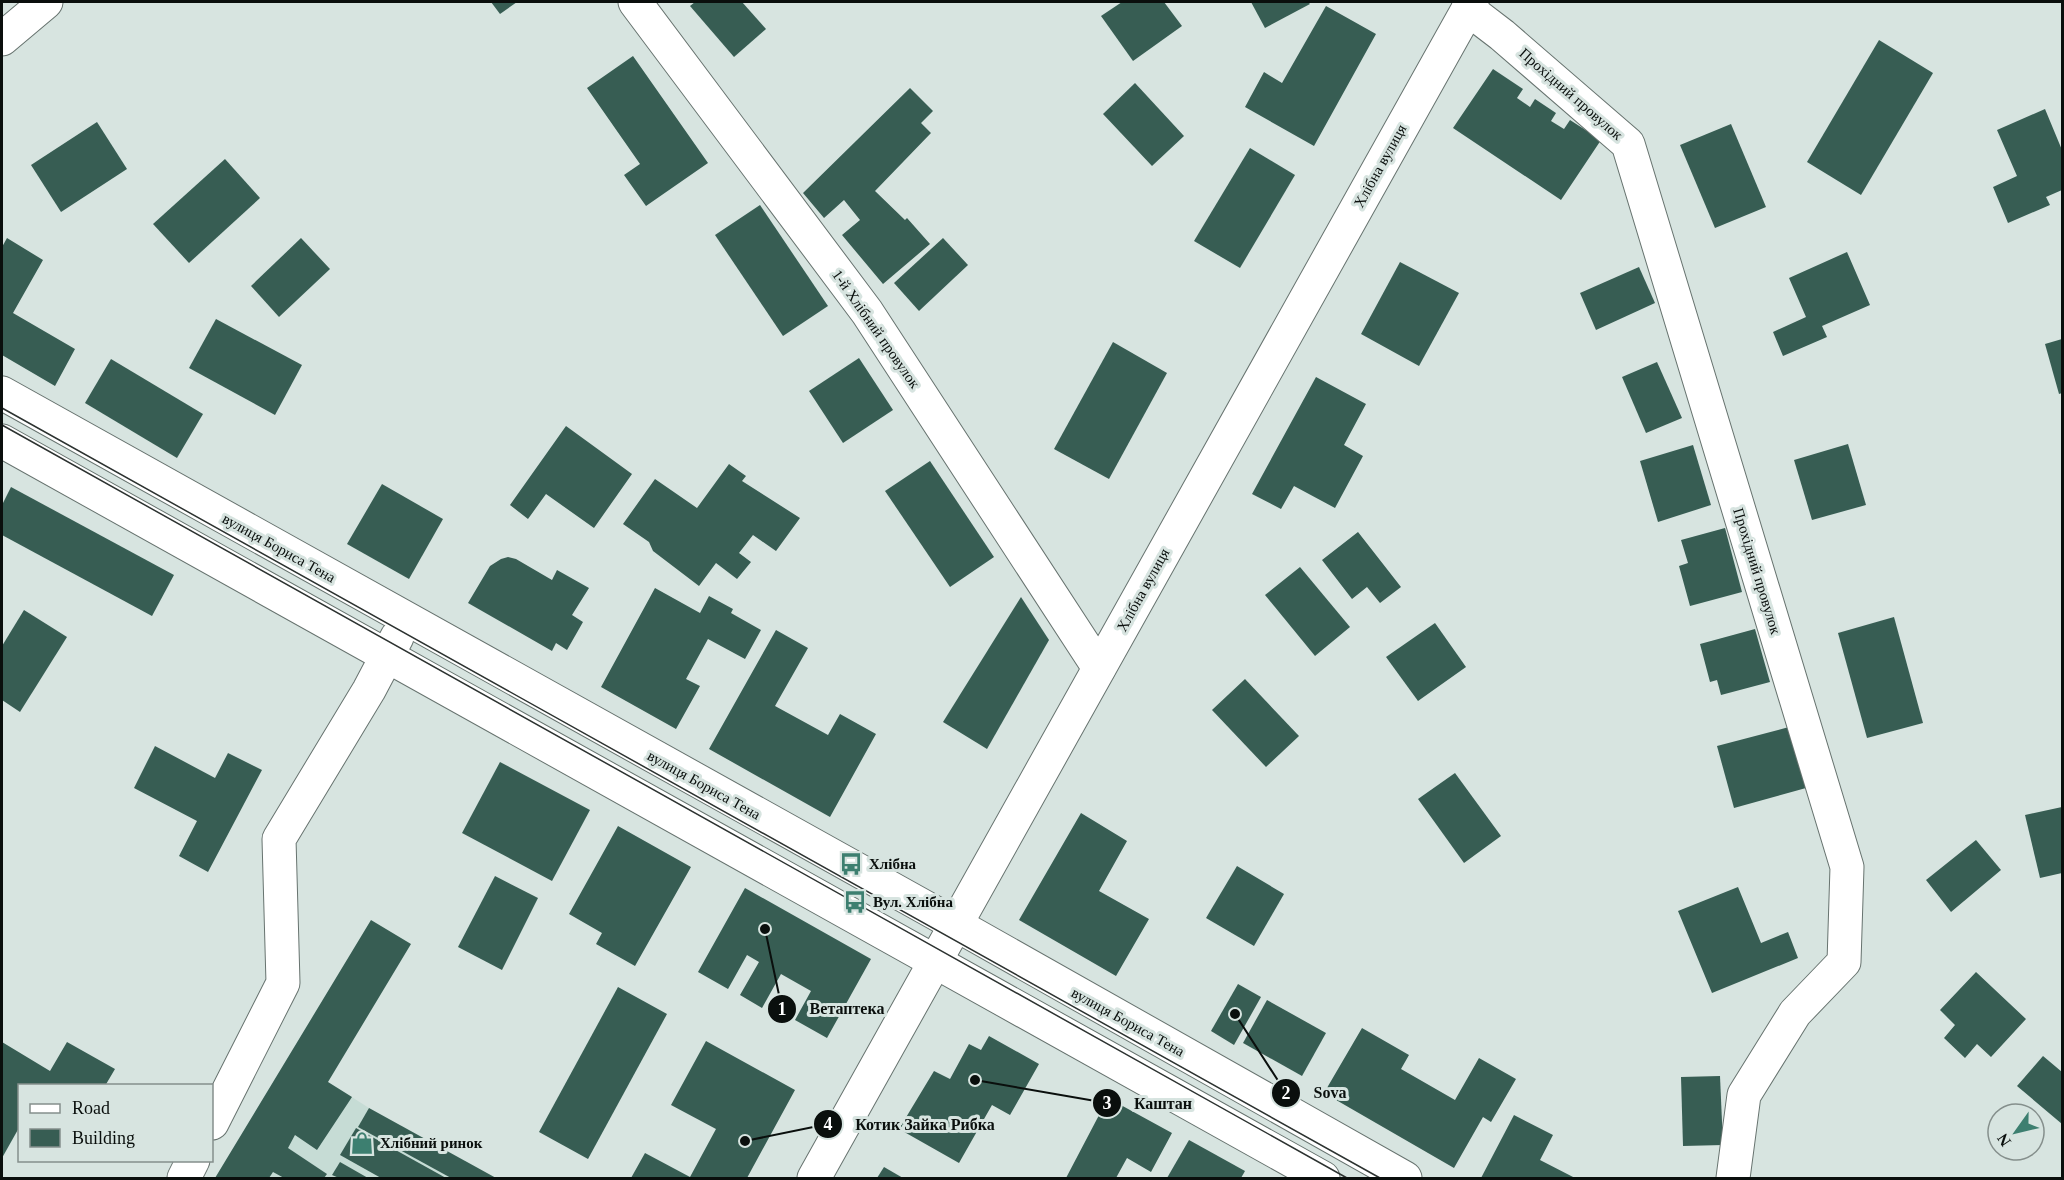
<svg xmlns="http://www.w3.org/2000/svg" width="2064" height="1180" font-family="Georgia,serif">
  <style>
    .built { fill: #c6dcd5 }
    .building { fill: #375d53 }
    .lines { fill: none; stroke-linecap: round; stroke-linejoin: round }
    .minor-casing { stroke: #67736f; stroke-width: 35 }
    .minor { stroke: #fff; stroke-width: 33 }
    .tram { stroke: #2c3230; stroke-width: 1.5 }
    .labels { text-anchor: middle; stroke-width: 6; stroke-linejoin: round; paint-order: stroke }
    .street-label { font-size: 15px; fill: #0a0f0d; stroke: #d7e4e0 }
    .poi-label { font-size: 15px; font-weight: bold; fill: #0a0f0d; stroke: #d7e4e0; text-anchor: start }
    .leader { fill: none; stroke: #0a0f0d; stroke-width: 2 }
    .callout-dot { fill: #0a0f0d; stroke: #d7e4e0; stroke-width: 2 }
    .mark-label { font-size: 18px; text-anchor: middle; font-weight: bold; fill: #fff }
    .callout-label { font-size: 16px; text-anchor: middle; font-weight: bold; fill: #0a0f0d; stroke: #d7e4e0; stroke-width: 6; stroke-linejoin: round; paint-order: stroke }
  </style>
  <rect width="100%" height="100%" fill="#d7e4e0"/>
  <polygon class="built" points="328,1082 369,1108 496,1178 269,1178"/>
  <g class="building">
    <polygon points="491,2 517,2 500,14"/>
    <polygon points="695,2 742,2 766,29 734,57 690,6"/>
    <polygon points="1122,2 1164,2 1182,26 1133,61 1101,16"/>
    <polygon points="1251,2 1308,2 1310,4 1265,28"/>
    <polygon points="1326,6 1376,34 1314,146 1245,107 1264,72 1282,83"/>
    <polygon points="1879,40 1933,73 1861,195 1807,162"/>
    <polygon points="633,56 708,163 646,206 624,175 640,164 587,88"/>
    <polygon points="1493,69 1523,89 1517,98 1530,107 1535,99 1556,113 1551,121 1564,129 1570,120 1601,140 1561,200 1453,128"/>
    <polygon points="1135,83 1184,136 1152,166 1103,114"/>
    <polygon points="910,88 933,111 921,123 931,133 875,191 905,220 907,218 930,244 883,284 842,235 860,220 844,200 824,218 803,193"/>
    <polygon points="2045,109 2062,150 2062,190 2046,197 2050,205 2008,223 1993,187 2017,176 1997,130"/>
    <polygon points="97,122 127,169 61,212 31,165"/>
    <polygon points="1731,124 1766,207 1715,228 1680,145"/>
    <polygon points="1250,148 1295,175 1240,268 1194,241"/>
    <polygon points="225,159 260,198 189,263 153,224"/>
    <polygon points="760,205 828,306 783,336 715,235"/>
    <polygon points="7,238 43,260 13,313 75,349 55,386 2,355 2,247"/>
    <polygon points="301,238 330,269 279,317 251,286"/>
    <polygon points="943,238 968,265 919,311 894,283"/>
    <polygon points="1847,252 1870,305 1822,326 1827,337 1783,356 1773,332 1806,317 1789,278"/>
    <polygon points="1400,262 1459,293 1419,366 1361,334"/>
    <polygon points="1639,267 1655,303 1596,330 1580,293"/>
    <polygon points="216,319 302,365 275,415 189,368"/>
    <polygon points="2062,339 2062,393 2059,394 2045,344"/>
    <polygon points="1113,342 1167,373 1109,479 1054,449"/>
    <polygon points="859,358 893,410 843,443 809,391"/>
    <polygon points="111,359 203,414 177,458 85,403"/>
    <polygon points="1657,362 1682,418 1646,433 1622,377"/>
    <polygon points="1316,377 1366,404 1344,445 1363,456 1335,508 1294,486 1281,509 1252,494"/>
    <polygon points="566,426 632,474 594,528 546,494 528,519 510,505"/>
    <polygon points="1848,444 1866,505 1812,520 1794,460"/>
    <polygon points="1693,445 1711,505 1658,522 1640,461"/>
    <polygon points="930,461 994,557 950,587 885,491"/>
    <polygon points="729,464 746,476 742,481 800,518 776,551 753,535 739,553 751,562 737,579 716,563 699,586 653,551 649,542 623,524 655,479 697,508"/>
    <polygon points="382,484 443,519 409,579 347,544"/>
    <polygon points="11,487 174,575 152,616 2,535 2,505"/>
    <polygon points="1725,528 1742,592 1690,606 1679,566 1688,563 1681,540"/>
    <polygon points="1358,532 1401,587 1380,603 1367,587 1352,599 1322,560"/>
    <polygon points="508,557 516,559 552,580 557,570 589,588 572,615 583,622 567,650 556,643 552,651 468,603 490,566 501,559"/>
    <polygon points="1300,567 1350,627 1315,656 1265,595"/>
    <polygon points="655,588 700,613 709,596 733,609 731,613 761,630 745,659 708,639 686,679 700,686 676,729 601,687"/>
    <polygon points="1021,597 1049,640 987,749 943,722"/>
    <polygon points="24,610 67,637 20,712 2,700 2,646"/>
    <polygon points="1894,617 1923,723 1867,738 1838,633"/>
    <polygon points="1435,623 1466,667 1418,701 1386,657"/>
    <polygon points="1755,629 1770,682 1721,695 1717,680 1710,682 1700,644"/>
    <polygon points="776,630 808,648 775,706 828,735 840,714 876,734 830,817 709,749"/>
    <polygon points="1245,679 1299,736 1266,767 1212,710"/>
    <polygon points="1789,727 1806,788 1734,808 1717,746"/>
    <polygon points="155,746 215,778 228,753 262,770 208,872 179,856 197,821 134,788"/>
    <polygon points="500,762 590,810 552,881 462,833"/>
    <polygon points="1455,773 1501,836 1464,863 1418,799"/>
    <polygon points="2062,807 2062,873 2040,878 2025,815"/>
    <polygon points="1081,813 1127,841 1099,891 1149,919 1116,976 1019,920"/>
    <polygon points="618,826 691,867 635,966 596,944 602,933 569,914"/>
    <polygon points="1976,840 2001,870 1951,912 1926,880"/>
    <polygon points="1237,866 1284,894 1254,946 1206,918"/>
    <polygon points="495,876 538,898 502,970 458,947"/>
    <polygon points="1738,887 1761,943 1788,932 1798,958 1712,993 1678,911"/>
    <polygon points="745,888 871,959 827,1038 795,1020 811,991 781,974 762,1008 740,995 759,962 747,955 728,989 698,972"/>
    <polygon points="371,920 411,944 328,1082 352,1097 317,1150 295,1135 288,1148 327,1174 324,1178 284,1178 273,1172 269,1178 215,1178"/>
    <polygon points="1976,972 2026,1019 1991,1057 1977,1044 1965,1058 1944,1038 1955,1025 1940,1010"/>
    <polygon points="1238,984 1261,997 1234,1045 1211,1031"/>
    <polygon points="618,987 667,1014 588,1159 539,1132"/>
    <polygon points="1267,1000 1326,1033 1302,1076 1243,1043"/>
    <polygon points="1362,1028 1409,1055 1401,1069 1455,1100 1479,1058 1516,1079 1491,1122 1483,1117 1454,1168 1324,1093"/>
    <polygon points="989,1036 1039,1064 1010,1115 992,1105 959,1163 899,1129 934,1071 950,1079 969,1044 981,1050"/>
    <polygon points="706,1041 795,1090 747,1178 631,1178 645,1153 690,1177 716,1129 671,1105"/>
    <polygon points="2,1042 50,1071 67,1042 115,1069 105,1086 20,1086 20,1126 2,1158"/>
    <polygon points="2043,1056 2062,1072 2062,1124 2017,1086"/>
    <polygon points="1720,1076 1723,1145 1683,1146 1681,1077"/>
    <polygon points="1108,1098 1172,1133 1151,1172 1127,1158 1116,1178 1066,1178"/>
    <polygon points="369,1108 496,1178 451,1178 358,1127"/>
    <polygon points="1514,1115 1553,1135 1540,1160 1575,1178 1481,1178"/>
    <polygon points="356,1128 446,1178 381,1178 340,1155"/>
    <polygon points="1189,1140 1245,1171 1241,1178 1167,1178"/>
    <polygon points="340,1162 368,1178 339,1178 332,1175"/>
    <polygon points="884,1167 903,1178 877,1178"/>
  </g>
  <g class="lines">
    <g class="minor-casing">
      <g id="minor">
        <polyline points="635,2 867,312 1099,668"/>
        <polyline points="1468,9 1502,35 1628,144 1847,867 1844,962 1795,1013 1744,1095 1733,1178"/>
        <polyline points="2,39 46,2"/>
        <polyline points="2,393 955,924 1405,1178"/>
        <polyline points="2,441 1323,1178"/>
        <polyline points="212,1123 283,983 279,839 369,690 397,637"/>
        <polyline points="184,1178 193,1160"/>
        <polyline points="814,1178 1472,2"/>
      </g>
    </g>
    <use href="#minor" class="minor"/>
    <g class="tram">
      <polyline points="2,408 1380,1178"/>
      <polyline points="2,425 1347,1178"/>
    </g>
  </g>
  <defs>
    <g id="bus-bare" transform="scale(1.8)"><path d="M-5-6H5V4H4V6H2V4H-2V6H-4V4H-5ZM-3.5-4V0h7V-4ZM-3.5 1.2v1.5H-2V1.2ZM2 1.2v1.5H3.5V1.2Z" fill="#3d7f70" stroke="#d7e4e0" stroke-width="2.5" paint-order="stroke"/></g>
    <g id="shop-bare" transform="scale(1.8)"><path d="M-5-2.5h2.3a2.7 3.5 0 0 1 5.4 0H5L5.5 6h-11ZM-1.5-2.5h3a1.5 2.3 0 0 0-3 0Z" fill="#3d7f70" stroke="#d7e4e0" stroke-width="2.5" paint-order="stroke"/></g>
  </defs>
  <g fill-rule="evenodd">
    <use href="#bus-bare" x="851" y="864"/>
    <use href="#bus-bare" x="855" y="902"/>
    <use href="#shop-bare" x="362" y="1143"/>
  </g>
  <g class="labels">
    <g class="street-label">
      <text transform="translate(1571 94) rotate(41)" y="5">Прохідний провулок</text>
      <text transform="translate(1380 166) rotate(-61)" y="5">Хлібна вулиця</text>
      <text transform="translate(876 329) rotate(55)" y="5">1-й Хлібний провулок</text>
      <text transform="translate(279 548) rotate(29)" y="5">вулиця Бориса Тена</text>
      <text transform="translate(1757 571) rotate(73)" y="5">Прохідний провулок</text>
      <text transform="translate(1143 590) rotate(-61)" y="5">Хлібна вулиця</text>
      <text transform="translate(704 785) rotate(29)" y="5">вулиця Бориса Тена</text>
      <text transform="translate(1128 1022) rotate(29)" y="5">вулиця Бориса Тена</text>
    </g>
    <g class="poi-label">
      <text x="869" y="869">Хлібна</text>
      <text x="873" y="907">Вул. Хлібна</text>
      <text x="380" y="1148">Хлібний ринок</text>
    </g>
  </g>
  <path class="leader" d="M765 929L782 1009M1235 1014L1286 1093M975 1080L1107 1103M745 1141L828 1124"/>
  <g class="callout-dot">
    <circle cx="765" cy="929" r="6"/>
    <circle cx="1235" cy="1014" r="6"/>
    <circle cx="975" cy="1080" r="6"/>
    <circle cx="745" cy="1141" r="6"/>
    <circle cx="782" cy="1009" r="15"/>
    <circle cx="1286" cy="1093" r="15"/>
    <circle cx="1107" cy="1103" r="15"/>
    <circle cx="828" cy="1124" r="15"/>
  </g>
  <g class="mark-label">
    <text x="782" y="1015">1</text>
    <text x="1286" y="1099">2</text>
    <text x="1107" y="1109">3</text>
    <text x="828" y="1130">4</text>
  </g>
  <g class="callout-label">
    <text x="847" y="1014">Ветаптека</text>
    <text x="1330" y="1098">Sova</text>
    <text x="1163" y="1109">Каштан</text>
    <text x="925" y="1130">Котик Зайка Рибка</text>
  </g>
  <rect width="2064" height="1180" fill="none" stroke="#0a0f0d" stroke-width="6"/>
  <rect x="18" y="1084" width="195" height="78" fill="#d7e4e0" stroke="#858f8c" stroke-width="1.5"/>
  <rect x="30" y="1104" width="30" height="9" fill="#ffffff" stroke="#858f8c" stroke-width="1.5"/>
  <text x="72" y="1114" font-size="18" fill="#0a0f0d">Road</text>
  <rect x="30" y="1129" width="30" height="18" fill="#375d53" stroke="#858f8c" stroke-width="1.5"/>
  <text x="72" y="1144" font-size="18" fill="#0a0f0d">Building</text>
  <g transform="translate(2016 1132) rotate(236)"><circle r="28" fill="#d7e4e0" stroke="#858f8c" stroke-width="1.5"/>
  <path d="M0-4.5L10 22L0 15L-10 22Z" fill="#3d7f70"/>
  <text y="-9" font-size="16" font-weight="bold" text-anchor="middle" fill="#0a0f0d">N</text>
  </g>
</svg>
